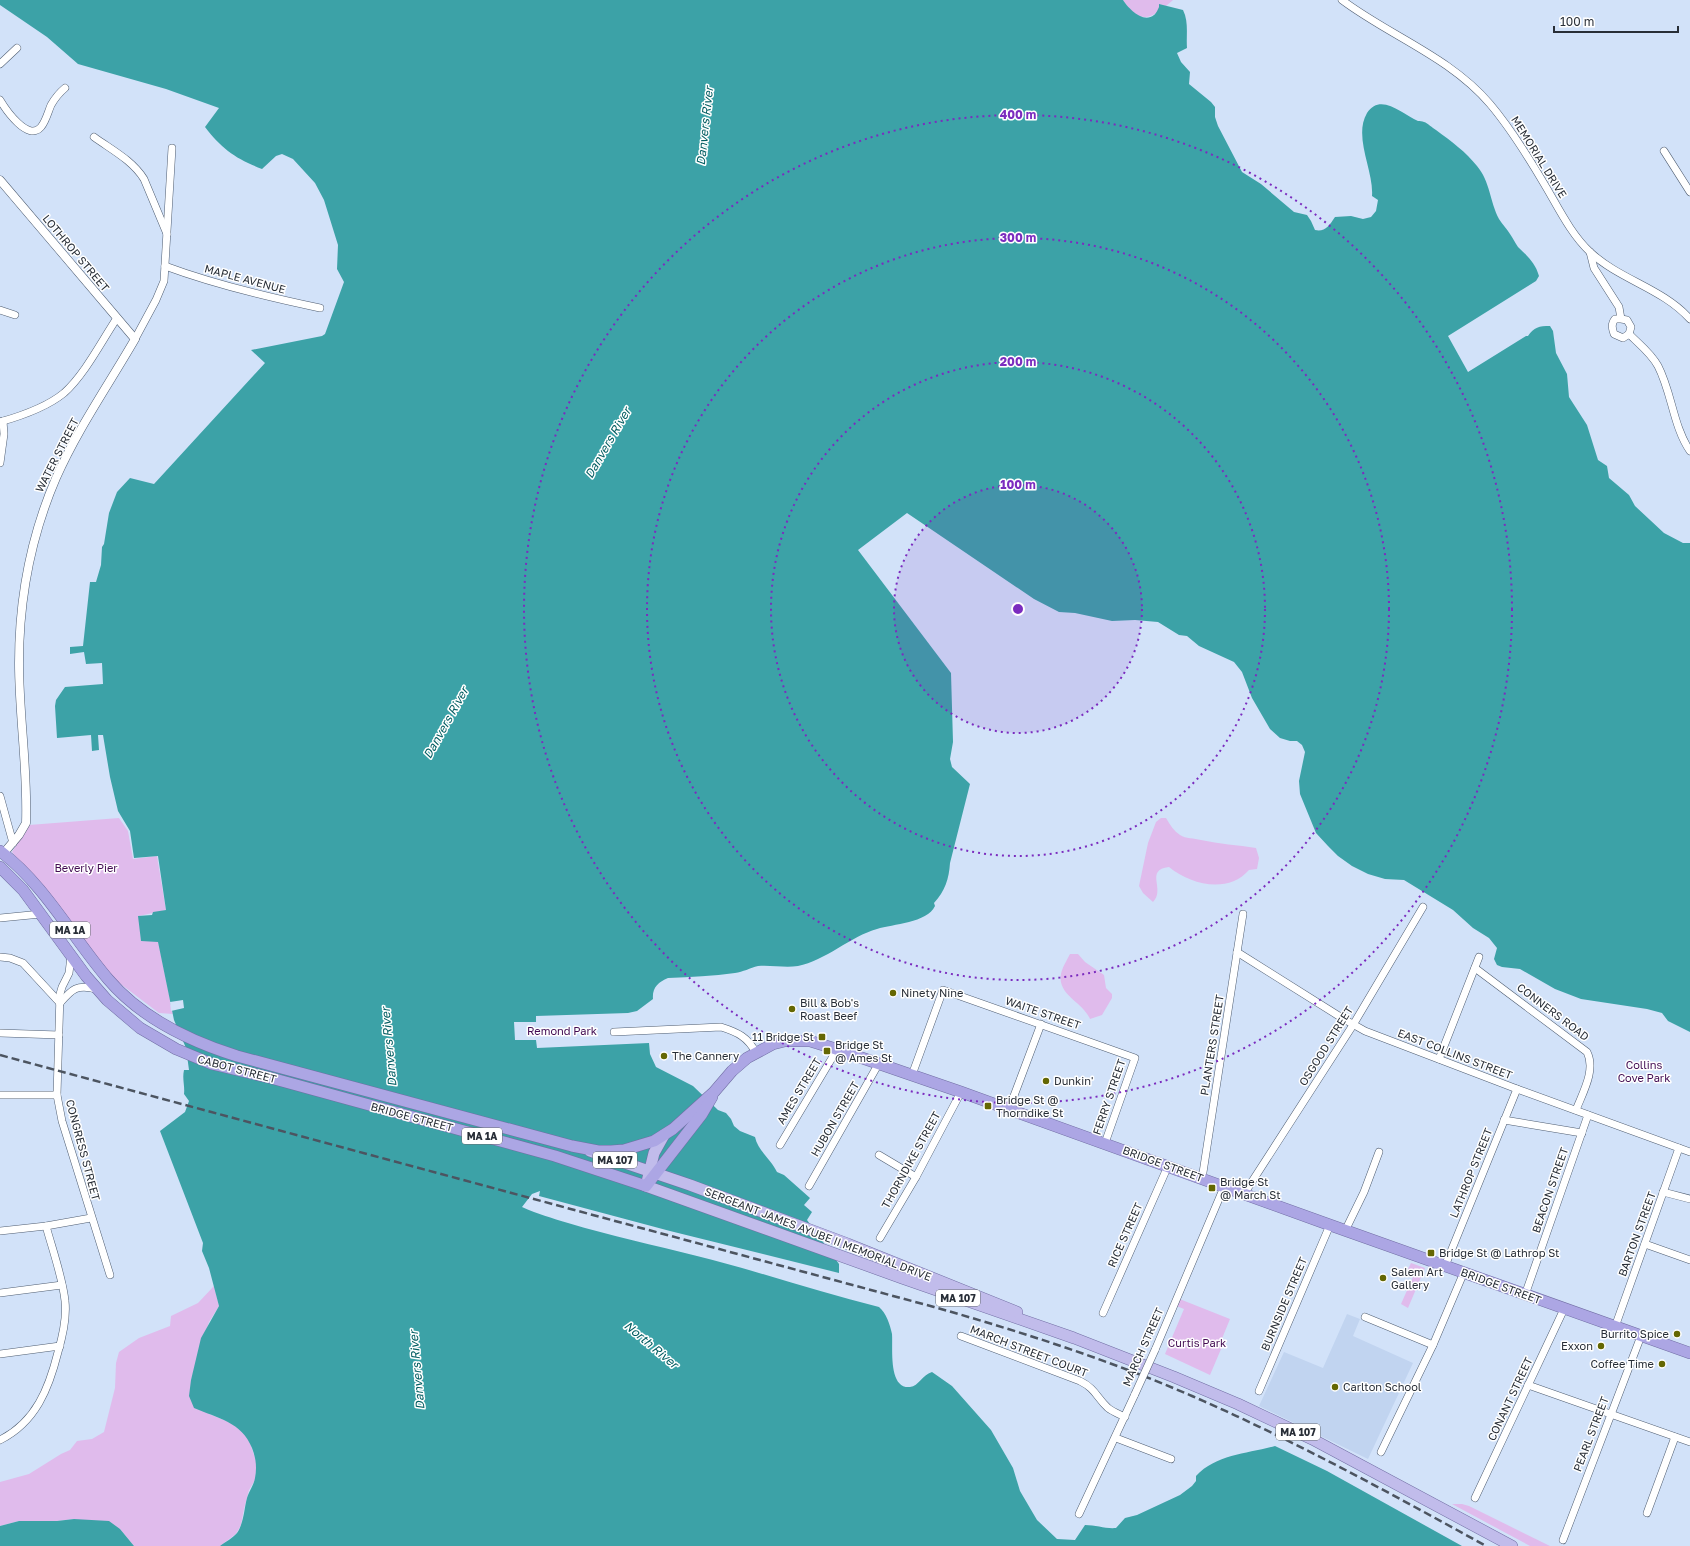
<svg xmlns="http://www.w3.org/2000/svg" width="1690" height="1546" font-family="'Golos Text',sans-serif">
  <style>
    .built { fill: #c1d4f0 }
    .green { fill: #e0bbec }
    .water { fill: #3ca2a7 }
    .pier { fill: #d2e2f9 }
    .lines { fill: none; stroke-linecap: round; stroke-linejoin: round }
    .minor-casing { stroke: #4f5d71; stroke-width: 8 }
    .tertiary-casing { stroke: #4f5d71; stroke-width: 9 }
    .primary-casing { stroke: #716ea4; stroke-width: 12 }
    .trunk-casing { stroke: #716ea4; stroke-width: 12 }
    .minor { stroke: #fff; stroke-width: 7 }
    .tertiary { stroke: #fff; stroke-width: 8 }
    .primary { stroke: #c1bceb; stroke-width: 11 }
    .trunk { stroke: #aca6e4; stroke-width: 11 }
    .rail { stroke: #4c5460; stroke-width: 2.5; stroke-dasharray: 8 4; stroke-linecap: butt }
    .minor-bridge-casing { stroke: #4f5d71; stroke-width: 8; stroke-linecap: butt }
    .minor-bridge { stroke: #fff; stroke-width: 7 }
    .ring { fill: none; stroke: #7b2cbf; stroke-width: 2; stroke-dasharray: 2 4 }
    .poi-dot { fill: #646703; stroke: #fff; stroke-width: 1.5 }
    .labels { text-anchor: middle; stroke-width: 3; stroke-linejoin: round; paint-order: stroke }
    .shield { fill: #fff; stroke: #686d73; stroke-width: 1 }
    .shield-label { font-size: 10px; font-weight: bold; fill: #282e37 }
    .street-label { font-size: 11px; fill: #282e37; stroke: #fff }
    .park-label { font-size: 11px; fill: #420c52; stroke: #fff }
    .poi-label { font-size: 11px; fill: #282e37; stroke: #fff; text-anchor: start }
    .water-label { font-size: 12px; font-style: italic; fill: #025d61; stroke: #fff }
    .centre { fill: #7b2cbf; stroke: #fff; stroke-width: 2 }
    .ring-label { font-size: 12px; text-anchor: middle; font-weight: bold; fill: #7b2cbf; stroke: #fff; stroke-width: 3; stroke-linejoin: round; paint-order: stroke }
  </style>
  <rect width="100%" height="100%" fill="#d2e2f9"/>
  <polygon class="built" points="1347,1314 1360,1319 1353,1336 1413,1363 1368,1459 1259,1406 1284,1352 1323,1368"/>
  <g class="green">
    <path d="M 1123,0 L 1173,0 C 1153,18 1140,27 1123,0 Z"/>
    <polygon points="119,818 128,831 133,859 157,856 166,910 139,916 141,941 158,941 173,1014 159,1013 114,979 12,852 29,825"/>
    <path d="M 1161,818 L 1166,818 C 1170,825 1174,831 1180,835 C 1186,839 1194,838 1201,840 C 1219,844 1238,845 1256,848 L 1259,858 L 1257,869 L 1249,870 C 1228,894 1191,885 1169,867 C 1144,870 1166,889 1153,902 L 1143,893 L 1139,886 L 1148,843 L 1156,822 Z"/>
    <path d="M 1070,954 L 1078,954 L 1085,962 L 1104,975 L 1106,988 L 1112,994 L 1112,998 L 1102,1015 L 1090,1019 C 1083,1002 1057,995 1061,974 C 1062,968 1067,960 1070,954 Z"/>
    <polygon points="1411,1263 1425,1268 1408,1308 1401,1304 1413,1277 1406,1273"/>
    <polygon points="214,1286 219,1306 209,1322 191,1380 209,1414 229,1422 242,1431 249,1440 257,1464 255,1480 249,1490 244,1509 241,1525 236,1534 220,1546 134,1546 120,1529 74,1519 57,1521 19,1521 0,1526 0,1482 29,1474 61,1454 70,1450 77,1441 92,1439 104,1432 115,1388 116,1363 119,1352 139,1338 170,1326 171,1316 198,1303"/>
    <polygon points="1177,1298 1230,1319 1221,1341 1224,1342 1210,1375 1165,1354 1184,1309 1174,1305"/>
    <polygon points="1452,1504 1462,1504 1469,1506 1550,1546 1530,1546"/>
  </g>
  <g class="water">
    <path d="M 0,0 L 1123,0 C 1128,8 1143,24 1154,15 C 1156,14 1158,9 1159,7 L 1159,4 L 1183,10 C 1189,22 1186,35 1187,48 L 1177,53 L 1181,62 L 1190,72 L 1189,84 L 1211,102 L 1215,107 L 1215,117 L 1218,126 L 1242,172 L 1261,184 L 1294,212 L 1307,215 L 1311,221 L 1315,230 C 1325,232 1329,226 1335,217 L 1351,216 L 1363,219 L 1371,217 L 1376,211 L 1378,200 L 1372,196 C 1374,171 1353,137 1367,113 C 1381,92 1403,115 1418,121 C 1420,121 1422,121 1424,122 C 1428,123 1432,128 1436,130 C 1451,141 1466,152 1477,166 C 1490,181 1490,202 1499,219 C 1502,224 1507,229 1510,234 C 1513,238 1515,243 1518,247 C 1527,256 1535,262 1539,276 L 1536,281 L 1448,336 L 1468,372 L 1526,336 L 1528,336 C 1534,327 1539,326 1550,326 L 1553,331 L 1556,353 L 1567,374 L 1569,397 L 1587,425 L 1598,460 L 1607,466 L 1609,478 L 1629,495 L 1635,506 L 1664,533 L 1683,543 L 1690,543 L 1690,1032 L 1668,1021 L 1662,1013 L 1647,1009 L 1581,999 L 1555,989 L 1520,969 L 1502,967 L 1497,965 L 1494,959 L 1497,948 L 1489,938 L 1473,928 L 1453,910 L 1404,880 L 1385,879 L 1368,874 L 1352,866 L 1338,856 L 1328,846 L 1316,833 L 1300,794 L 1299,781 L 1305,752 L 1302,745 L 1297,741 L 1290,741 L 1280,738 L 1270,729 L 1252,698 L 1242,672 L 1234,662 L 1199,646 L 1187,636 L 1179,635 L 1158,622 L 1135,620 L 1112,621 L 1075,613 L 1059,612 L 1034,599 L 907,513 L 858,550 L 951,673 L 953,742 L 950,759 L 952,767 L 970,784 L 950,863 C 949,879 945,891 934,903 L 935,906 C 927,923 893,924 877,929 C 851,936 825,961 798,966 C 785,968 772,965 758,966 C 750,968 743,972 735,973 C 713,976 691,977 668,978 C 658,982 652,988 653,999 L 637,1011 L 628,1013 L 536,1016 L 536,1022 L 514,1022 L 515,1040 L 536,1040 L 537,1048 L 649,1043 L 650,1054 L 656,1067 L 693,1086 L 718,1110 L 726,1113 L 731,1119 L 734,1126 L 740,1131 L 755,1137 C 758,1151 771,1159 777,1172 L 784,1175 L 810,1198 L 804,1205 L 812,1212 L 807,1220 L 839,1264 L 839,1273 L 670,1231 L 539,1196 L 540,1191 L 532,1194 L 522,1207 C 537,1214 552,1218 568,1223 C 611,1236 654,1245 697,1256 C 758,1271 818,1292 879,1307 C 886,1313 890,1324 892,1334 C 893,1348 888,1389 910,1387 C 919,1386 922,1375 932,1372 L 952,1386 L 991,1430 L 1013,1468 L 1020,1491 L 1037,1520 L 1057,1539 L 1075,1540 L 1085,1525 C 1096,1525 1106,1529 1116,1528 L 1125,1518 L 1137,1515 L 1180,1495 L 1192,1486 L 1196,1481 L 1196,1476 C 1217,1454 1247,1454 1275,1446 L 1327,1471 L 1462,1546 L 220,1546 C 225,1542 233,1538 237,1533 C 244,1523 244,1509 247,1498 C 249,1491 254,1485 255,1478 C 257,1468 256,1458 252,1448 C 242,1422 217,1418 194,1408 L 189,1396 L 191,1380 L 201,1338 L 219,1306 L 209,1268 L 202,1251 L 203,1243 L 160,1131 L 185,1112 L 189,1101 L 184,1094 C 185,1086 182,1079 184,1070 L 189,1070 L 186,1048 L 174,1020 L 158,942 L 141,941 L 138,916 L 152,915 L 153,912 L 166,910 L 158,856 L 134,858 L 130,831 L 118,811 L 110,777 L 103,735 L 98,735 L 99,750 L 92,751 L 91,735 L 57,738 L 55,706 L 56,700 L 65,687 L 103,684 L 102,663 L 86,664 L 84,652 L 70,654 L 70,647 L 83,646 L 90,582 L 96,582 L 101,565 L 102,547 L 104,544 L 109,513 L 117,492 L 130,478 L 154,484 L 265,363 L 251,350 L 322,336 L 325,334 L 344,282 L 337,269 L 338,245 L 324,200 L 315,183 L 293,159 L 282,154 L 276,156 L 262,169 C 236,159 222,149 205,127 L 219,108 L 166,89 L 78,64 L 47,37 L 0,5 Z"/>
    <polygon points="74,1519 109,1521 120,1529 134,1546 0,1546 0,1526 19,1521 57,1521"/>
  </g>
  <polygon class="pier" points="183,1000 184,1008 171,1011 170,1002"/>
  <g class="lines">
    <g class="minor-casing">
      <g id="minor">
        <path d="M 1342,0 C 1390,36 1450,57 1490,104 C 1512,130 1529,158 1546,187 C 1559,209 1571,234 1590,252 C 1620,280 1662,288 1690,319"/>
        <polyline points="0,64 17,48"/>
        <path d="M 0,100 C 6,110 28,142 41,127 C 46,121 48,112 51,105 C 55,98 59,93 65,88"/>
        <path d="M 94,137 C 112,150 132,160 144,179 L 167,234"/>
        <polyline points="1664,151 1690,192"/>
        <path d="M 1590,252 L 1594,268 L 1619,307 L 1621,319 L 1615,319 C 1611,324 1612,328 1614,334 L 1623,338 L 1629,334 L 1631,327 L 1627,320 L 1621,319"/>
        <path d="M 165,266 C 216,285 267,297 320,308"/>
        <polyline points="0,310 15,315"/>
        <path d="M 1629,334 C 1639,344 1651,353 1658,366 C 1672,393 1673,426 1690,451"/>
        <polyline points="135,339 156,300 164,281 172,148"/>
        <path d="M 0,422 C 21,416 47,407 64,393 C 85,374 101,342 117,318"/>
        <polyline points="0,463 4,434 3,421"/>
        <polyline points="0,796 13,843"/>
        <polyline points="0,918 41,914"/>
        <polyline points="1237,952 1342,1018 1365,1031 1517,1089 1690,1152"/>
        <polyline points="71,956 69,973 62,987 60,994 57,1095 62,1121 110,1275"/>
        <polyline points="0,957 10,958 23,963 60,1003"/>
        <path d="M 1475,968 L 1587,1052 C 1596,1070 1583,1092 1576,1110"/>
        <path d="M 60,1003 C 72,989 77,984 96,989"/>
        <path d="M 614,1032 L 721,1027 C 737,1032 748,1037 756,1053"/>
        <polyline points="0,1033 59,1035"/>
        <polyline points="1439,1059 1479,957"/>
        <polyline points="912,1075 943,990 1135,1058 1105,1143"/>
        <polyline points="0,1095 57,1095"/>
        <polyline points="1009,1109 1041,1024"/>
        <polyline points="1504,1120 1582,1133"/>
        <polyline points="780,1145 832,1058 836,1049"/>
        <polyline points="879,1155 916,1177"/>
        <polyline points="1202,1179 1243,914"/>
        <polyline points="809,1186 879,1063"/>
        <polyline points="1663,1192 1690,1199"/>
        <polyline points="1244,1194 1353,1025 1423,907"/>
        <polyline points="0,1231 46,1226 91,1218"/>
        <polyline points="1345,1231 1364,1192 1379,1152"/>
        <polyline points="880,1238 916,1177 961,1092"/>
        <polyline points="1645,1244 1690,1260"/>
        <polyline points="1445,1266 1517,1089"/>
        <polyline points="0,1293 62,1285"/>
        <polyline points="1525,1295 1588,1115"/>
        <polyline points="1103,1313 1168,1166"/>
        <polyline points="1365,1317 1433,1345"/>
        <polyline points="1615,1327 1679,1148"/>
        <path d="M 961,1336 L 1080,1381 C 1096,1389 1096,1397 1108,1408 C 1113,1412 1119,1414 1125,1417"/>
        <polyline points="1155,1350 1224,1187"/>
        <polyline points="0,1354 60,1346"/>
        <polyline points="1528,1385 1690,1442"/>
        <polyline points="1259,1391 1330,1225"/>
        <polyline points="1116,1438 1171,1459"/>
        <path d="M 0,1440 C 36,1422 49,1388 58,1352 C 63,1335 67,1318 65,1301 C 63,1279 52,1248 46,1226"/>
        <polyline points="1381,1452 1433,1345 1464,1272"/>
        <polyline points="1475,1498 1564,1309"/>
        <polyline points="1647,1513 1675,1437"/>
        <polyline points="1079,1514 1135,1394"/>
        <polyline points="1563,1540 1641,1336"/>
      </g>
    </g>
    <g class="tertiary-casing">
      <path id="tertiary" d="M 0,180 L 135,339 C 109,384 77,430 56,478 C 31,536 19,600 19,663 C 19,716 28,770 26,823 L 19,835 L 3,854"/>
    </g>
    <g class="primary-casing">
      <g id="primary">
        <polyline points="664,1135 654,1153 646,1186 902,1278 1074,1338 1174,1377 1238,1404 1312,1439 1512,1546"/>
        <polyline points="590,1151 690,1185 848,1244 1017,1312"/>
      </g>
    </g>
    <g class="trunk-casing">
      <g id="trunk">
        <path d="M 0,851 C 45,885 72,937 108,979 C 141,1018 189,1041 237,1056 L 572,1146 L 598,1151 L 611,1151 L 624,1150 L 654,1141 L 673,1129 L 714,1092 L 732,1071 L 747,1058 L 773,1044 L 785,1041 L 810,1041 L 836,1049 L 961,1092 L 1330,1225 L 1690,1353"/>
        <polyline points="0,867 23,890 86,976 107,1000 140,1028 176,1049 212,1064 271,1078 555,1156 646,1186 702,1114 712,1097"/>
      </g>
    </g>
    <use href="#minor" class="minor"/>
    <use href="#tertiary" class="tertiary"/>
    <use href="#primary" class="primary"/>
    <use href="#trunk" class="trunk"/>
    <path class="rail" d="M 0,1055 L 934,1307 C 1022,1332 1109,1360 1192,1396 C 1293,1440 1390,1493 1486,1546"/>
    <g class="minor-bridge-casing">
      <polyline id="minor-bridge" points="1135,1394 1155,1350"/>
    </g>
    <use href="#minor-bridge" class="minor-bridge"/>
  </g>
  <circle cx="1018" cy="609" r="124" fill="#7b2cbf" fill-opacity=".12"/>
  <g class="ring">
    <circle cx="1018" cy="609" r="124"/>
    <circle cx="1018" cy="609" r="247"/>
    <circle cx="1018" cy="609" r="371"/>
    <circle cx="1018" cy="609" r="494"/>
  </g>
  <g class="poi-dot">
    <circle cx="893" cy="993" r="4"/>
    <circle cx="792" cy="1009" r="4"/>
    <rect x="818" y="1033" width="8" height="8" rx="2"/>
    <rect x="823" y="1047" width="8" height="8" rx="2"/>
    <circle cx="664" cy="1056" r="4"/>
    <circle cx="1046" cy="1081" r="4"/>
    <rect x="984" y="1102" width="8" height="8" rx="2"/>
    <rect x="1208" y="1184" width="8" height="8" rx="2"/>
    <rect x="1427" y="1249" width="8" height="8" rx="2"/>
    <circle cx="1383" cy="1278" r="4"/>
    <circle cx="1677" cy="1334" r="4"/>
    <circle cx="1601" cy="1346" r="4"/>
    <circle cx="1662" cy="1364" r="4"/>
    <circle cx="1335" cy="1387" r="4"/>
  </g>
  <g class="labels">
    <g class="shield">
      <rect x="50" y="922" width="40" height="16" rx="3"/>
      <rect x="462" y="1128" width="40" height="16" rx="3"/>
      <rect x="593" y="1152" width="44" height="16" rx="3"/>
      <rect x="936" y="1290" width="44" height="16" rx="3"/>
      <rect x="1276" y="1424" width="44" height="16" rx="3"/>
    </g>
    <g class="shield-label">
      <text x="70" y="934">MA 1A</text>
      <text x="482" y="1140">MA 1A</text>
      <text x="615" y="1164">MA 107</text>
      <text x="958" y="1302">MA 107</text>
      <text x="1298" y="1436">MA 107</text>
    </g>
    <g class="street-label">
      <text transform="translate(1539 157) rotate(58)" y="4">MEMORIAL DRIVE</text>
      <text transform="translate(76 253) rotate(50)" y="4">LOTHROP STREET</text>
      <text transform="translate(245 279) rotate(15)" y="4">MAPLE AVENUE</text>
      <text transform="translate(57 455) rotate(-63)" y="4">WATER STREET</text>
      <text transform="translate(1553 1012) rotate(37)" y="4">CONNERS ROAD</text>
      <text transform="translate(1043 1013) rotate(19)" y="4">WAITE STREET</text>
      <text transform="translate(1212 1045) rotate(-81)" y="4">PLANTERS STREET</text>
      <text transform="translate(1326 1046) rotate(-58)" y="4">OSGOOD STREET</text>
      <text transform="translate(1455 1054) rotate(21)" y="4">EAST COLLINS STREET</text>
      <text transform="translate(237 1069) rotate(15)" y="4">CABOT STREET</text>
      <text transform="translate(799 1091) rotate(-59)" y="4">AMES STREET</text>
      <text transform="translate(1109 1097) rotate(-71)" y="4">FERRY STREET</text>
      <text transform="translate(412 1117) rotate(15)" y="4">BRIDGE STREET</text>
      <text transform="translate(835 1119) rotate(-60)" y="4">HUBON STREET</text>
      <text transform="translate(83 1150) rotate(75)" y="4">CONGRESS STREET</text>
      <text transform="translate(911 1160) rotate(-61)" y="4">THORNDIKE STREET</text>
      <text transform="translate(1163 1164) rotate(20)" y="4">BRIDGE STREET</text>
      <text transform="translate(1471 1173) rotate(-68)" y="4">LATHROP STREET</text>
      <text transform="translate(1550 1190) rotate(-71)" y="4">BEACON STREET</text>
      <text transform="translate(818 1234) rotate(21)" y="4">SERGEANT JAMES AYUBE II MEMORIAL DRIVE</text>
      <text transform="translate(1637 1234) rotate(-70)" y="4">BARTON STREET</text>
      <text transform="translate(1125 1235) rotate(-66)" y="4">RICE STREET</text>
      <text transform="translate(1501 1286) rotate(20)" y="4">BRIDGE STREET</text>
      <text transform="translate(1284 1304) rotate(-67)" y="4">BURNSIDE STREET</text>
      <text transform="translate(1143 1347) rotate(-66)" y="4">MARCH STREET</text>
      <text transform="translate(1029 1351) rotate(21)" y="4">MARCH STREET COURT</text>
      <text transform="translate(1510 1399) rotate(-65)" y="4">CONANT STREET</text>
      <text transform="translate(1591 1434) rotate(-69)" y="4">PEARL STREET</text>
    </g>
    <g class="park-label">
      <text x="86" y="872">Beverly Pier</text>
      <text x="562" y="1035">Remond Park</text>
      <text x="1644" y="1069">Collins<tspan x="1644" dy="13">Cove Park</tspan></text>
      <text x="1197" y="1347">Curtis Park</text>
    </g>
    <g class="poi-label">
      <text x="901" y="997">Ninety Nine</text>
      <text x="800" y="1007">Bill &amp; Bob's<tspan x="800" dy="13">Roast Beef</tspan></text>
      <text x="814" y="1041" text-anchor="end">11 Bridge St</text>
      <text x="835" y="1049">Bridge St<tspan x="835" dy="13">@ Ames St</tspan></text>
      <text x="672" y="1060">The Cannery</text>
      <text x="1054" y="1085">Dunkin'</text>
      <text x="996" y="1104">Bridge St @<tspan x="996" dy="13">Thorndike St</tspan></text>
      <text x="1220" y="1186">Bridge St<tspan x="1220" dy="13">@ March St</tspan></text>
      <text x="1439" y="1257">Bridge St @ Lathrop St</text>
      <text x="1391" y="1276">Salem Art<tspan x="1391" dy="13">Gallery</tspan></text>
      <text x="1669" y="1338" text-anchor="end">Burrito Spice</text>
      <text x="1593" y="1350" text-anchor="end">Exxon</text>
      <text x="1654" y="1368" text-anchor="end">Coffee Time</text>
      <text x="1343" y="1391">Carlton School</text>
    </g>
    <g class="water-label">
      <text transform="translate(705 126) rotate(-84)" y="4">Danvers River</text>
      <text transform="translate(608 443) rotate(-60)" y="4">Danvers River</text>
      <text transform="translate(446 723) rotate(-61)" y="4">Danvers River</text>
      <text transform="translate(389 1047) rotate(-95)" y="4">Danvers River</text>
      <text transform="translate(651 1345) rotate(40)" y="4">North River</text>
      <text transform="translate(417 1370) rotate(-95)" y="4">Danvers River</text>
    </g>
  </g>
  <circle cx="1018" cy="609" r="6" class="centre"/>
  <g class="ring-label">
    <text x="1018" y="119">400 m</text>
    <text x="1018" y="242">300 m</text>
    <text x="1018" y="366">200 m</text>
    <text x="1018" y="489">100 m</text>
  </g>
  <path d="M1554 26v6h124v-6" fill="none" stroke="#282e37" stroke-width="2"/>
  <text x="1560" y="26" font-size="12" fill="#282e37" stroke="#ffffff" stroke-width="3" paint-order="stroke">100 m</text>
</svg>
